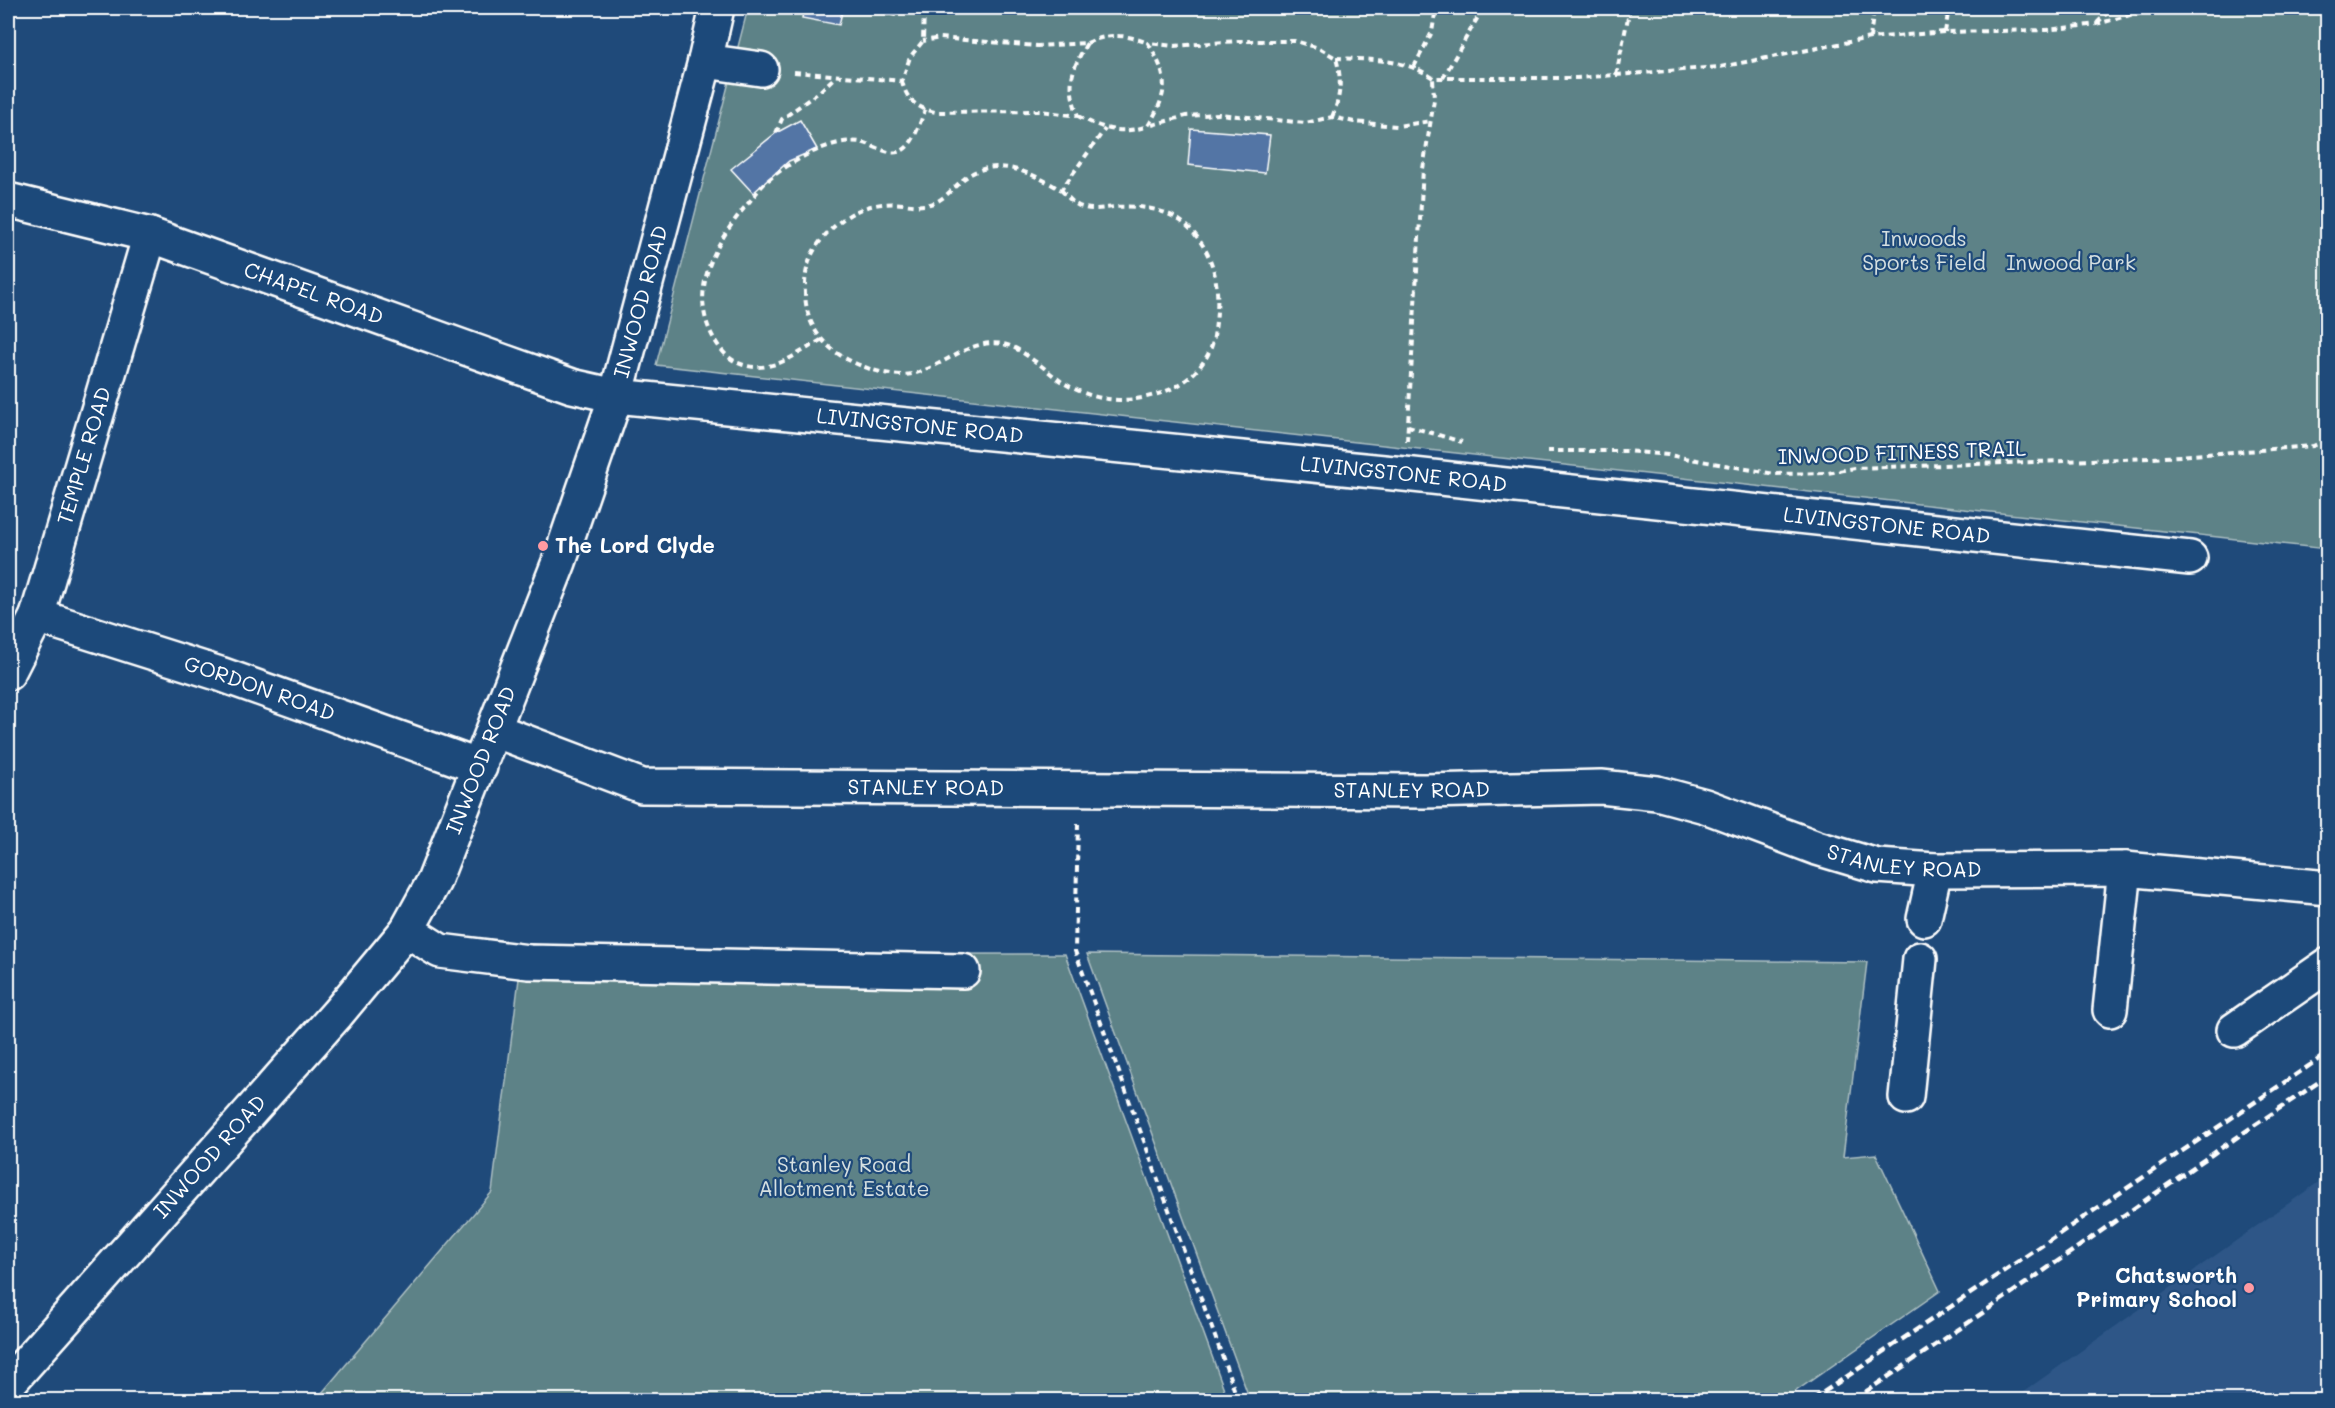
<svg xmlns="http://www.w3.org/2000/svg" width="2335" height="1408" font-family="Mali,sans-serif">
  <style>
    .built { fill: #2e5787 }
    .green { fill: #5d8287; stroke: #aec0c3; stroke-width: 1.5 }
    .building { fill: #5275a5; stroke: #fff; stroke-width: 1.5 }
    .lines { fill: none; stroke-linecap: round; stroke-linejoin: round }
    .minor-casing { stroke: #fff; stroke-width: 38 }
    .path { stroke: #fff; stroke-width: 4; stroke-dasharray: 6 4.5; stroke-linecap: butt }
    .minor { stroke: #1f4a7a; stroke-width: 33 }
    .rail { stroke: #fff; stroke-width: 4.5; stroke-dasharray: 9 4.5; stroke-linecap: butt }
    .poi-dot { fill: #ff9aa2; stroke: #1f4a7a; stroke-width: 2 }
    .labels { text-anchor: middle; stroke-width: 4.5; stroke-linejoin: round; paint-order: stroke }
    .park-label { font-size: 21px; fill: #d6e0e1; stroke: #1f4a7a }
    .street-label { font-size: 21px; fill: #fff; stroke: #1f4a7a }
    .poi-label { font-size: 21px; font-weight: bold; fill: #fff; stroke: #1f4a7a; text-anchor: start }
  </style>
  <rect width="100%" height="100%" fill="#1f4a7a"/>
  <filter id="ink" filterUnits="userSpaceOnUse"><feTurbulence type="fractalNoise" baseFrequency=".0167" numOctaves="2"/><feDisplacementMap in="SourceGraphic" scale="12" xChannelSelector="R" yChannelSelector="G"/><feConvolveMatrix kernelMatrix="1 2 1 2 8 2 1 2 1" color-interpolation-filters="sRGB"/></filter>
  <g filter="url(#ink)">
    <polygon class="built" points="2327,1176 2327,1400 2012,1400"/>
    <g class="green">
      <polygon points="748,8 2327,8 2327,549 656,365"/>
      <polygon points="1065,954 1228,1400 316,1400 492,1192 522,955"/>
      <polygon points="1087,954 1867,962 1843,1157 1876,1154 1940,1291 1783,1400 1250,1400"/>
    </g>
    <g class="building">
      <polygon points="804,8 843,8 839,25 802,18"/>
      <polygon points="866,8 897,8 895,16 866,10"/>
      <polygon points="800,120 817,149 789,161 753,193 731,169 776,133"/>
      <polygon points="1191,129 1270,135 1265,173 1188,165"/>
    </g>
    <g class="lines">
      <g class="minor-casing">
        <g id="minor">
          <polyline points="705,61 761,69"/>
          <path id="s1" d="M 8,200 L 150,235 L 572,386 L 616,396 L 1404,474 L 2190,558"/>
          <path id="s2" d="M 37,616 L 220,674 L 480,767"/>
          <path id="s3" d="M 8,673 L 37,616 L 150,235"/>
          <path id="s4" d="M 494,730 L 642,786 L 1424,791 L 1601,787 L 1657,793 L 1705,806 L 1817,848 L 1877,866 L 1935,870 L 2125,869 L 2328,888"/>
          <polyline points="1924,919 1935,870"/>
          <polyline points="407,930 440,951 529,962 963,971"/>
          <polyline points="2110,1010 2125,869"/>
          <polyline points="2234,1030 2328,965"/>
          <polyline points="1906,1097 1920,959"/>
          <path id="s5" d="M 8,1384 L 337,1014 L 407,930 L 434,881 L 559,562 L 616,396 L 705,61 L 717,8"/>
        </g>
      </g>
      <g class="path">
        <polyline points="2097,23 2112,8"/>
        <polyline points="1945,32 1949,8"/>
        <polyline points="1870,38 1874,8"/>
        <path d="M 1087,43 C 1109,33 1125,34 1148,43"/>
        <path d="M 1336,58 C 1369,60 1405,58 1433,78 L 1577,78 L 1720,67 L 1870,38 L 1945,32 L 2046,30 L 2097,24 L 2156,8"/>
        <polyline points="1414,67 1432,32 1436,8"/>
        <polyline points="794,72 902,81 910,57 923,41 924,8"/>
        <polyline points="1616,75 1630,8"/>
        <polyline points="1443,78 1482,10 1480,8"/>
        <path d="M 902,81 C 906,99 916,108 935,112 L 1040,111 L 1078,116 C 1067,84 1070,72 1087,43 L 1037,46 L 940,38 L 923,41"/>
        <path d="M 1078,116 C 1102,129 1121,135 1148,126"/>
        <path d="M 1332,117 C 1341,96 1342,79 1336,58 L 1319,48 L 1295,41 L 1237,41 L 1174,46 L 1148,43 C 1169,77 1169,92 1148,126 L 1186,116 L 1219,114 L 1305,123 L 1332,117 L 1354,122 L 1397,126 L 1431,121"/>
        <polyline points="776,133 782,119 819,92 835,77"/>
        <path d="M 1061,190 C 1067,196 1074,205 1082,207 C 1092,211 1104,208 1114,207 C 1146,205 1177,210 1197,237 C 1220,267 1220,301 1214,336 C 1211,359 1191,380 1171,389 C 1134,405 1097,404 1062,382 C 1053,376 1045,368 1036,362 C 1026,355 1015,346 1003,344 C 971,338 945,365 916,373 C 903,377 885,374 873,370 C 830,356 803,332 805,284 C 806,256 820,237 842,220 C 861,206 880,202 903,204 C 911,205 917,206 925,205 C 943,203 951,189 965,178 C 995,155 1033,173 1061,190 L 1105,129"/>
        <path d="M 821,340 C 805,349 786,363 768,366 C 749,370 731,363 720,348 C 684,299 712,247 745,207 C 752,199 758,190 765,183 C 786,164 831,137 860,142 C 873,144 889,158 903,150 C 914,144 920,122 925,110"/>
        <polyline points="1408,426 1462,442"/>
        <polyline points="1407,441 1423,169 1434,100 1433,78"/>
        <polyline points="1547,451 1627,451 1668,455 1775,474 1828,473 1855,468 2152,458 2313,446 2328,440"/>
        <polyline points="1078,824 1075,951 1238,1400"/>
      </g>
      <use href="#minor" class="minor"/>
      <g class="rail">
        <polyline points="1812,1400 2328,1053"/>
        <path d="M 1853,1400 C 2013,1295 2168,1182 2328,1076"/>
      </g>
    </g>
  </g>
  <g class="poi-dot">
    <circle cx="543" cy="546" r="6"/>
    <circle cx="2249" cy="1288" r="6"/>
  </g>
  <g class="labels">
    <g class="park-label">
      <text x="1924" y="246">Inwoods<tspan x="1924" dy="24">Sports Field</tspan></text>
      <text x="2071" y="270">Inwood Park</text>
      <text x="844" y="1172">Stanley Road<tspan x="844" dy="24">Allotment Estate</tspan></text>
    </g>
    <g class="street-label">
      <text dy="7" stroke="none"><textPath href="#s1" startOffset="320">CHAPEL ROAD</textPath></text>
      <text dy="7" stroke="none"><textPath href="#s5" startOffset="1276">INWOOD ROAD</textPath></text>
      <text dy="7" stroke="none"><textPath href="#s1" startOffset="945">LIVINGSTONE ROAD</textPath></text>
      <text transform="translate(1902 453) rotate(-2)" y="7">INWOOD FITNESS TRAIL</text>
      <text dy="7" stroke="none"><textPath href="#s3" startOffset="231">TEMPLE ROAD</textPath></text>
      <text dy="7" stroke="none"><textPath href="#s1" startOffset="1431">LIVINGSTONE ROAD</textPath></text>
      <text dy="7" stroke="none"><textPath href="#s1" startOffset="1917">LIVINGSTONE ROAD</textPath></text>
      <text dy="7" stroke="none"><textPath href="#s2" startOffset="234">GORDON ROAD</textPath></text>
      <text dy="7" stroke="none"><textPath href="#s5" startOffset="790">INWOOD ROAD</textPath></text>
      <text dy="7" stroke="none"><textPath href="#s4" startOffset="442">STANLEY ROAD</textPath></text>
      <text dy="7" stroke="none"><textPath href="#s4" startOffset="928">STANLEY ROAD</textPath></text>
      <text dy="7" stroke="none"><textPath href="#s4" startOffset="1432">STANLEY ROAD</textPath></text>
      <text dy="7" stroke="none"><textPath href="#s5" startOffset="304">INWOOD ROAD</textPath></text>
    </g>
    <g class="poi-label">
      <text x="555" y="553">The Lord Clyde</text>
      <text x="2237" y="1283" text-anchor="end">Chatsworth<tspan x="2237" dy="24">Primary School</tspan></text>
    </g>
  </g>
  <rect width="2335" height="1408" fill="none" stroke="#1f4a7a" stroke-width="30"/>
  <rect x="15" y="15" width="2305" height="1378" fill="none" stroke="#fff" stroke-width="2" filter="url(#ink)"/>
</svg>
